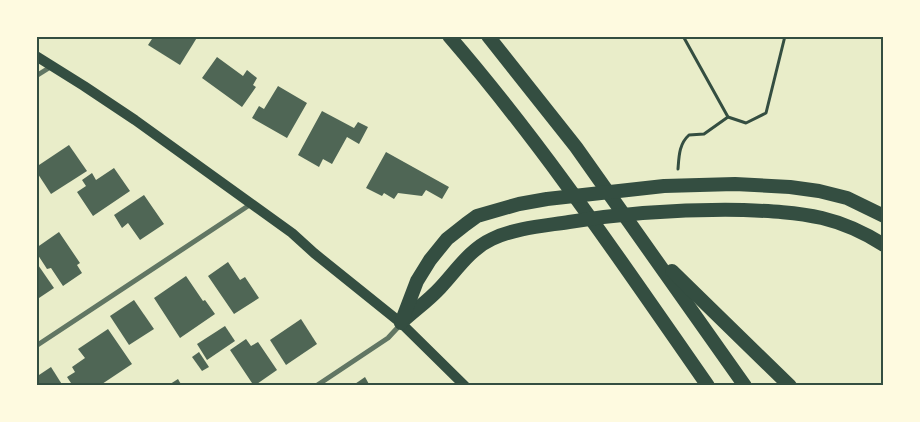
<svg xmlns="http://www.w3.org/2000/svg" width="920" height="422" font-family="Poppins,sans-serif">
  <style>
    .building { fill: #4f6655 }
    .lines { fill: none; stroke-linecap: round; stroke-linejoin: round }
    .path { stroke: #344e41; stroke-width: 3 }
    .minor { stroke: #617663; stroke-width: 5 }
    .secondary { stroke: #344e41; stroke-width: 10 }
    .trunk { stroke: #344e41; stroke-width: 14 }
    .neatline { fill: none; stroke: #344e41; stroke-width: 2 }
  </style>
  <rect width="100%" height="100%" fill="#e9edc9"/>
  <g class="building">
    <polygon points="154,36 198,36 180,65 148,45"/>
    <polygon points="217,57 243,76 247,70 257,78 253,85 256,87 242,107 202,78"/>
    <polygon points="278,86 307,103 287,138 252,118 259,106 264,109"/>
    <polygon points="322,111 354,128 358,122 368,127 359,144 347,137 332,164 323,159 319,167 298,155"/>
    <polygon points="69,145 87,171 51,194 36,171 36,167"/>
    <polygon points="386,152 449,187 442,199 426,190 422,196 398,193 394,199 384,193 382,196 366,188"/>
    <polygon points="114,168 130,191 93,216 77,192 86,186 82,180 92,173 96,180"/>
    <polygon points="144,195 164,224 140,240 128,223 122,228 114,215"/>
    <polygon points="59,232 80,263 77,265 82,273 63,286 51,268 47,269 36,252 36,248"/>
    <polygon points="36,262 54,288 36,300"/>
    <polygon points="228,262 240,280 245,277 259,298 234,314 208,276"/>
    <polygon points="186,276 203,301 205,300 215,314 180,338 154,298"/>
    <polygon points="134,300 154,329 129,345 110,316"/>
    <polygon points="301,319 317,344 286,365 270,340"/>
    <polygon points="225,326 235,341 207,360 197,344"/>
    <polygon points="108,329 132,364 99,386 73,386 67,377 75,372 72,367 85,358 78,349"/>
    <polygon points="246,339 251,346 258,342 277,370 254,386 230,350"/>
    <polygon points="199,352 209,367 202,371 192,357"/>
    <polygon points="51,367 63,386 36,386 36,377"/>
    <polygon points="365,377 370,386 352,386"/>
    <polygon points="178,379 182,386 167,386"/>
  </g>
  <g class="lines">
    <g class="path">
      <polyline points="683,36 728,117 746,123 766,113 785,36"/>
      <path d="M 678,169 C 679,156 679,144 689,135 L 704,134 L 728,117"/>
    </g>
    <g class="minor">
      <polyline points="36,76 52,66"/>
      <polyline points="36,346 251,204"/>
      <polyline points="316,386 388,338 401,324"/>
    </g>
    <polyline class="secondary" points="36,56 84,86 135,120 292,233 314,253 401,323 465,386"/>
    <g class="trunk">
      <path d="M 449,36 C 544,146 625,267 708,386"/>
      <polyline points="488,36 576,147 745,386"/>
      <polyline points="672,271 790,386"/>
      <path d="M 403,321 C 415,310 429,300 440,288 C 456,271 470,249 492,239 C 515,228 543,226 569,222 C 626,213 685,209 743,210 C 769,211 796,212 822,218 C 843,223 865,233 884,245"/>
      <polyline points="401,323 417,281 430,260 447,239 466,224 477,216 519,204 547,199 664,186 735,184 790,187 819,191 847,198 884,216"/>
    </g>
  </g>
  <rect width="920" height="422" fill="none" stroke="#fefae0" stroke-width="75"/>
  <rect x="38" y="38" width="844" height="346" class="neatline"/>
</svg>
